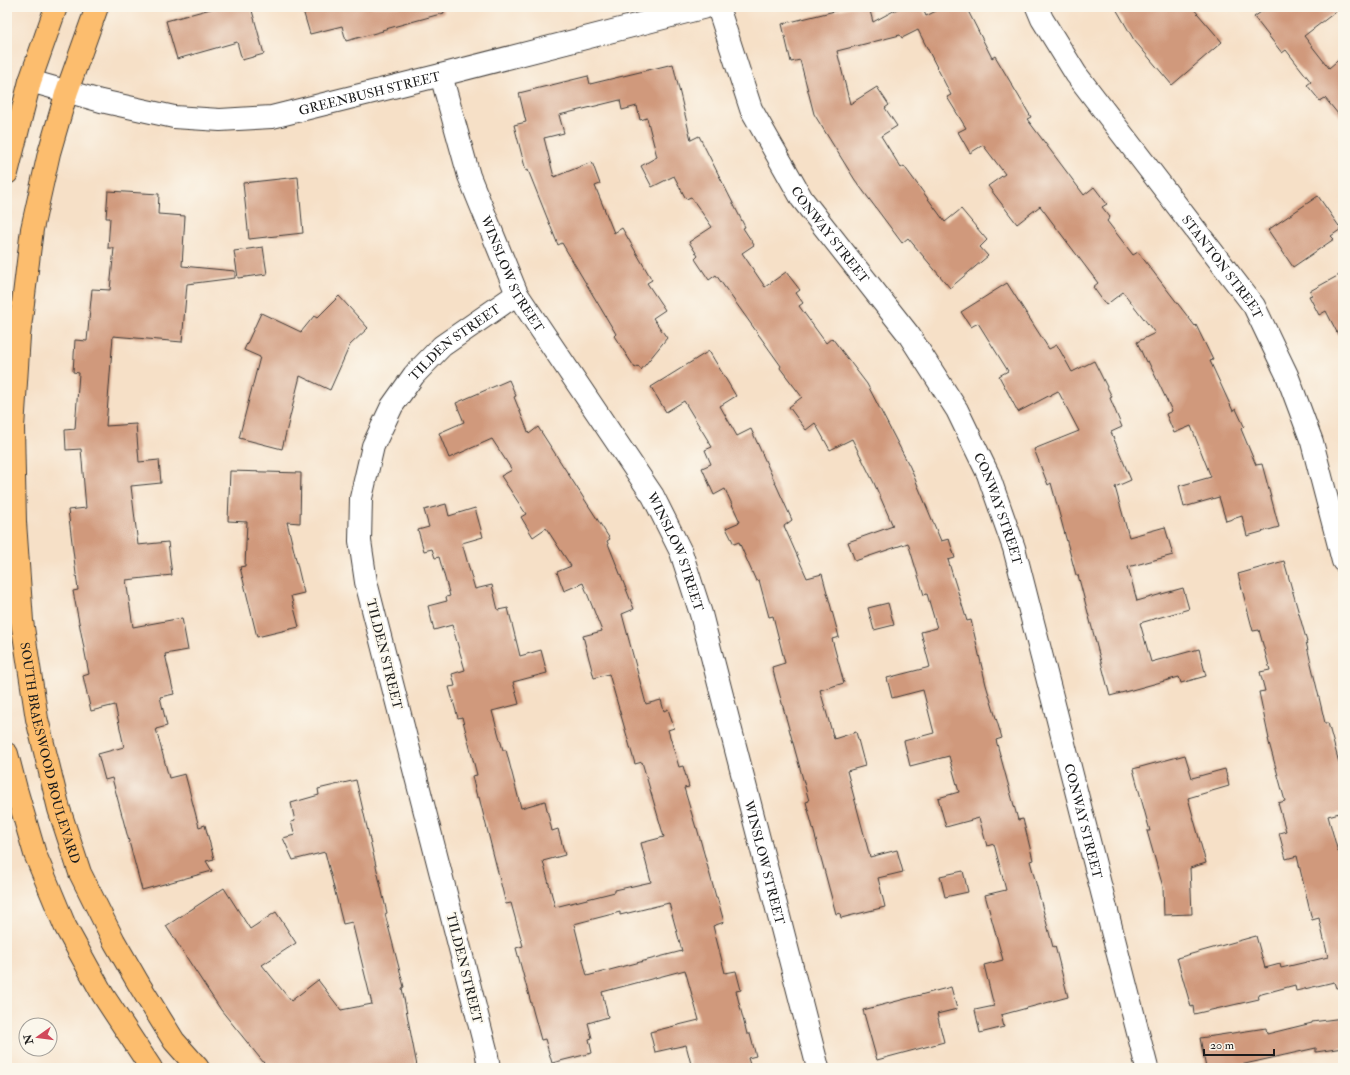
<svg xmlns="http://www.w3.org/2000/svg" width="1350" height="1075" font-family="'IM FELL Double Pica',serif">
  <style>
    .building { fill: #d0997b; fill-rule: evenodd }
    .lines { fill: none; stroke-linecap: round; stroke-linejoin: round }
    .minor-casing { stroke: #3d3936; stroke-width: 24 }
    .major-casing { stroke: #3d3936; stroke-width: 24 }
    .minor { stroke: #fff; stroke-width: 22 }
    .major { stroke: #fcbd6e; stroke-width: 22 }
    .labels { text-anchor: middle; stroke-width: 4; stroke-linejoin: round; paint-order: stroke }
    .street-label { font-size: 13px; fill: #1c1c1c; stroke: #fbf7ec }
  </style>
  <rect width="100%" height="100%" fill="#fbf7ec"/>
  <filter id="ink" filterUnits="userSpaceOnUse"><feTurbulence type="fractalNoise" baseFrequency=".025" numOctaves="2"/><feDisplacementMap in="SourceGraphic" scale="8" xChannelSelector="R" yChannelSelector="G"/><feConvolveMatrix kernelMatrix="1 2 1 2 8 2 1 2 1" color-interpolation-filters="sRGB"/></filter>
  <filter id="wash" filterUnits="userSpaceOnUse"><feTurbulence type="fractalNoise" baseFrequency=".012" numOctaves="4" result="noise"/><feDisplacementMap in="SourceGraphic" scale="16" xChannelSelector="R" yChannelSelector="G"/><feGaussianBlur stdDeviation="0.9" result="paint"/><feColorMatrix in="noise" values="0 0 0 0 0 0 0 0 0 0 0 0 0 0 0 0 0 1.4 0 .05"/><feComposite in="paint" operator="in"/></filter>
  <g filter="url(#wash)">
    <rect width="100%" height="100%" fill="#f6e0c7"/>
    <g id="blocks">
      <g class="building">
        <polygon points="218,7 251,7 264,54 242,60 237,42 177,59 166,21"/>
        <polygon points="302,7 443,7 444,13 382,30 383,31 346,41 342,26 310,34"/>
        <polygon points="851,7 869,7 873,22 901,7 922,7 926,16 944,7 966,7 992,58 995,56 1031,117 1027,119 1084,195 1094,187 1107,204 1102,207 1110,217 1107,221 1133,255 1138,252 1195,326 1196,325 1213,360 1210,361 1233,411 1236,409 1244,426 1241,429 1256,465 1262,464 1279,527 1247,536 1242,516 1226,521 1219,497 1184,507 1179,486 1211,477 1191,426 1174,433 1166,414 1172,411 1148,361 1146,362 1137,342 1155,333 1123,292 1106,305 1093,287 1098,283 1040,206 1017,224 988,186 1005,174 983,145 970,153 958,132 966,128 947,97 951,95 918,30 902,38 900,35 837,51 850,104 877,87 889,105 885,108 897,126 881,136 901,168 904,166 945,222 961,209 987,240 980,247 988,256 950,288 908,238 902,243 855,180 814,114 800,60 791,62 782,24"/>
        <polygon points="1115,7 1192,7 1222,42 1172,85 1134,40"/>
        <polygon points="1268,7 1342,7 1304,36 1329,68 1343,56 1343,120 1325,98 1320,101 1307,85 1311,82 1286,50 1282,53 1254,17"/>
        <polygon points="673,64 691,140 699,136 745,227 743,228 754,245 742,253 765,287 786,272 800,290 796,293 803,303 799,306 826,343 832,338 867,384 910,467 941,541 949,539 955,558 948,560 967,621 971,620 986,685 1002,738 996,740 1018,820 1023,819 1033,860 1030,861 1053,947 1055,946 1068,997 1001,1015 1004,1027 980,1033 975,1010 994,1006 984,965 1003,960 985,895 1006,890 994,844 987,846 979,818 946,827 938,798 959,792 949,756 910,766 904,741 934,733 923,690 892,698 887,678 930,667 921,632 937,628 927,594 924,595 908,543 855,561 848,542 893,526 874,483 852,439 830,450 815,423 806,430 789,407 802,397 780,368 781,366 716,275 709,280 695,259 698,256 689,242 712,227 691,197 686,199 674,176 652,187 641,166 657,157 647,118 640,120 637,106 622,110 620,100 559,115 564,133 544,138 554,177 592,162 600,184 595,186 614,233 622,228 652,280 647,283 665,310 653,318 667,338 641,370 638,366 635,368 614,336 616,334 562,243 558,245 528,170 526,171 514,125 526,122 519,93 588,76 590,84"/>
        <polygon points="298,177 303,233 249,239 243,183"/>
        <polygon points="108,191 159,194 158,214 185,216 182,266 235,271 235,278 187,284 182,342 113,336 106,426 136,424 139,462 159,460 161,483 131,486 138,545 168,542 172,575 126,580 133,627 182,618 188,650 165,654 174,694 160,697 167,726 156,729 169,778 185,774 199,827 205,825 214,859 206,861 212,871 142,890 112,778 105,780 98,754 124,747 115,705 91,711 83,676 89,674 73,591 78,590 68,510 86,508 81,449 66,450 65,430 75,429 79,373 73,372 75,340 87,341 92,289 110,290 114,248 108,248 110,218 106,218"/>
        <polygon points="1318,196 1341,229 1331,236 1334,239 1293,267 1268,230"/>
        <polygon points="263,247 267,274 238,278 234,251"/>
        <polygon points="1343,273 1343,344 1326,311 1319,315 1309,296 1312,295 1310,291"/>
        <polygon points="1007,283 1049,349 1057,345 1072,372 1094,361 1112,397 1110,398 1122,427 1111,432 1131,480 1115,487 1129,537 1165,527 1173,555 1128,567 1137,601 1183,588 1189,609 1140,623 1151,662 1199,649 1206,676 1181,683 1179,677 1110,696 1078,575 1076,575 1051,483 1048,485 1034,449 1079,431 1058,391 1018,412 999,376 1008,371 978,323 971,327 961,312"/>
        <polygon points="339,296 368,328 350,345 330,390 300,376 282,449 239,438 260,357 244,350 261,313 301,332 314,316 317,318"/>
        <polygon points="709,351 736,396 720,406 737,436 751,429 792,520 784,526 807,578 822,574 839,637 832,639 844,683 820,690 834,739 856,732 865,766 847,771 870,857 897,850 903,872 878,878 885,907 841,918 840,913 836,914 806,802 809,801 772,667 785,663 773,616 769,617 759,580 756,581 739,542 734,544 726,528 740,522 725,489 714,495 702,468 711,464 705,450 712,447 684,401 666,412 651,387"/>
        <path d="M 509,380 L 516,396 L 514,397 L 529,434 L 538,427 L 610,539 L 607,541 L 634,609 L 622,614 L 646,704 L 661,700 L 664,711 L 668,709 L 674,728 L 668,730 L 679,767 L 683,766 L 689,787 L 684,788 L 696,828 L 697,828 L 716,897 L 717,897 L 724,922 L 713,926 L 725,973 L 736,971 L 741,990 L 736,991 L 747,1034 L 750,1034 L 756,1056 L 748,1058 L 751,1068 L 692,1068 L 686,1045 L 655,1052 L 650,1032 L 699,1020 L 685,970 L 602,992 L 608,1017 L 588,1023 L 592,1038 L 589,1039 L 592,1053 L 552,1063 L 545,1039 L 541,1040 L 516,948 L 523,946 L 511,903 L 506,904 L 479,797 L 477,797 L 472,776 L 477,775 L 462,717 L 458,718 L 449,687 L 455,686 L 452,674 L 465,670 L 452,625 L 434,630 L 428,606 L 447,601 L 446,597 L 450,596 L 439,557 L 435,558 L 432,549 L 424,551 L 418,530 L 429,527 L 424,510 L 446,504 L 449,516 L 475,508 L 483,537 L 462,543 L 475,589 L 492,585 L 498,610 L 508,608 L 520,656 L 541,650 L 547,673 L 513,682 L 519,704 L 492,711 L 503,750 L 506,750 L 521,808 L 545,801 L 552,831 L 558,829 L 565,855 L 543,861 L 555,907 L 615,892 L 615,890 L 651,882 L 641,843 L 664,837 L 642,762 L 635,764 L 609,674 L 594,678 L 583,636 L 602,631 L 583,583 L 564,591 L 557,572 L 571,566 L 546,528 L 533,537 L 521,517 L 526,514 L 501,476 L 512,470 L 492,439 L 449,458 L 439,433 L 464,422 L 456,403 ZM 669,903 L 682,951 L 587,976 L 574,924 L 620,912 L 620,915 Z"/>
        <polygon points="230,471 301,473 300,523 287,522 304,593 291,596 299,627 257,637 240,567 245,566 247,522 228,521"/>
        <polygon points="1284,561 1307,642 1306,642 1325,723 1328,723 1343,777 1343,812 1328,816 1338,852 1343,851 1343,987 1336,988 1334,982 1296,991 1295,985 1258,995 1259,999 1194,1014 1193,1006 1191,1007 1177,958 1256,936 1265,968 1280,964 1281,968 1328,957 1319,918 1312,920 1297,856 1286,859 1279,833 1286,831 1278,803 1285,801 1268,739 1269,739 1259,692 1265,691 1260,672 1270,670 1259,630 1253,631 1238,574"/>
        <polygon points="888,603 894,625 874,630 868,608"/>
        <polygon points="1185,755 1192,778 1225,769 1229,786 1188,798 1206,863 1190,868 1192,914 1164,915 1163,887 1147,831 1150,831 1133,769"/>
        <polygon points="356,780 387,913 385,914 404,987 402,988 417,1066 406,1068 268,1068 221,1010 166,926 224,888 250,929 276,912 296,943 262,965 291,1001 318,980 341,1010 372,1004 352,922 343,924 325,852 293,860 283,838 295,835 291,822 295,821 291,803 319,795 318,789"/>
        <polygon points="963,871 968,892 945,897 940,876"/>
        <polygon points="951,987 957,1009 937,1014 944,1042 877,1060 863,1010"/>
        <polygon points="1343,1018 1343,1048 1316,1052 1316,1048 1227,1068 1206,1068 1200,1038 1266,1028 1267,1034 1312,1023 1312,1022"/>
      </g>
    </g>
  </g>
  <g filter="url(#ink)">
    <use href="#blocks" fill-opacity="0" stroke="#3d3936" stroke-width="1"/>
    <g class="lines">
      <g class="minor-casing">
        <g id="minor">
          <path id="s1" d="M 718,7 L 751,109 L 802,199 L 909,335 L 957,410 L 988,474 L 1014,548 L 1147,1068"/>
          <path id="s2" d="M 1037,7 L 1042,19 L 1076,74 L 1254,306 L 1287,375 L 1312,442 L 1343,561"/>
          <path id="s3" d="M 441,75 L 469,176 L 517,294 L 653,496 L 681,552 L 701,614 L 818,1068"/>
          <path id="s4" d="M 30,81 L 101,101 L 174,117 L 220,120 L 272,117 L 441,75 L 706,7"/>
          <path id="s5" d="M 489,1068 L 486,1050 L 366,582 L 360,541 L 361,498 L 373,446 L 392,406 L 414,375 L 442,346 L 517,294"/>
        </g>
      </g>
      <g class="major-casing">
        <g id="major">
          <path id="s6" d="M 97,7 L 67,91 L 49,153 L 32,229 L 19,336 L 13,428 L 15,522 L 22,621 L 37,719 L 59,809 L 80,873 L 114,941 L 140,986 L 174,1041 L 198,1068"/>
          <polyline points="7,173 30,81 56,7"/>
          <polyline points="7,754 16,789 35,854 65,926 103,995 151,1068"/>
        </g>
      </g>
      <use href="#minor" class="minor"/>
      <use href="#major" class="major"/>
    </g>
  </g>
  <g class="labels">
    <g class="street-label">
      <text dy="5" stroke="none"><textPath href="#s4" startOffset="347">GREENBUSH STREET</textPath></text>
      <text dy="5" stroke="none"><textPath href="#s1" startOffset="256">CONWAY STREET</textPath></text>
      <text dy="5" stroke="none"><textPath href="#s2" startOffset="320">STANTON STREET</textPath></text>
      <text dy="5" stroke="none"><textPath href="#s3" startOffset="212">WINSLOW STREET</textPath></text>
      <text dy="5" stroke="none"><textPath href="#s5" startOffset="774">TILDEN STREET</textPath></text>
      <text dy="5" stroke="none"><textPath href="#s1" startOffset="580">CONWAY STREET</textPath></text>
      <text dy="5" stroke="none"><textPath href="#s3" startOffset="536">WINSLOW STREET</textPath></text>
      <text transform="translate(385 654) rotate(76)" y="5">TILDEN STREET</text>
      <text dy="5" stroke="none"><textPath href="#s6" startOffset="760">SOUTH BRAESWOOD BOULEVARD</textPath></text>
      <text dy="5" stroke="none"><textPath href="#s1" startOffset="904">CONWAY STREET</textPath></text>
      <text dy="5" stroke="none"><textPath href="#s3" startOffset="860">WINSLOW STREET</textPath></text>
      <text transform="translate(465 968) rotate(76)" y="5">TILDEN STREET</text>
    </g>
  </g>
  <rect width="1350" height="1075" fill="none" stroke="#fbf7ec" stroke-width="24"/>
  <g transform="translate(38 1037) rotate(256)"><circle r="19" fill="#fbf7ec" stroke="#a29f99"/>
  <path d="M0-3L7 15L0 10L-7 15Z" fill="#d1495b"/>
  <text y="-6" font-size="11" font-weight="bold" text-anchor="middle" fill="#1c1c1c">N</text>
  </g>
  <path d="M1204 1049v6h70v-6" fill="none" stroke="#1c1c1c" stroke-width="2"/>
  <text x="1210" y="1049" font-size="12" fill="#1c1c1c" stroke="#fbf7ec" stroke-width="3" paint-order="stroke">20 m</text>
</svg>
